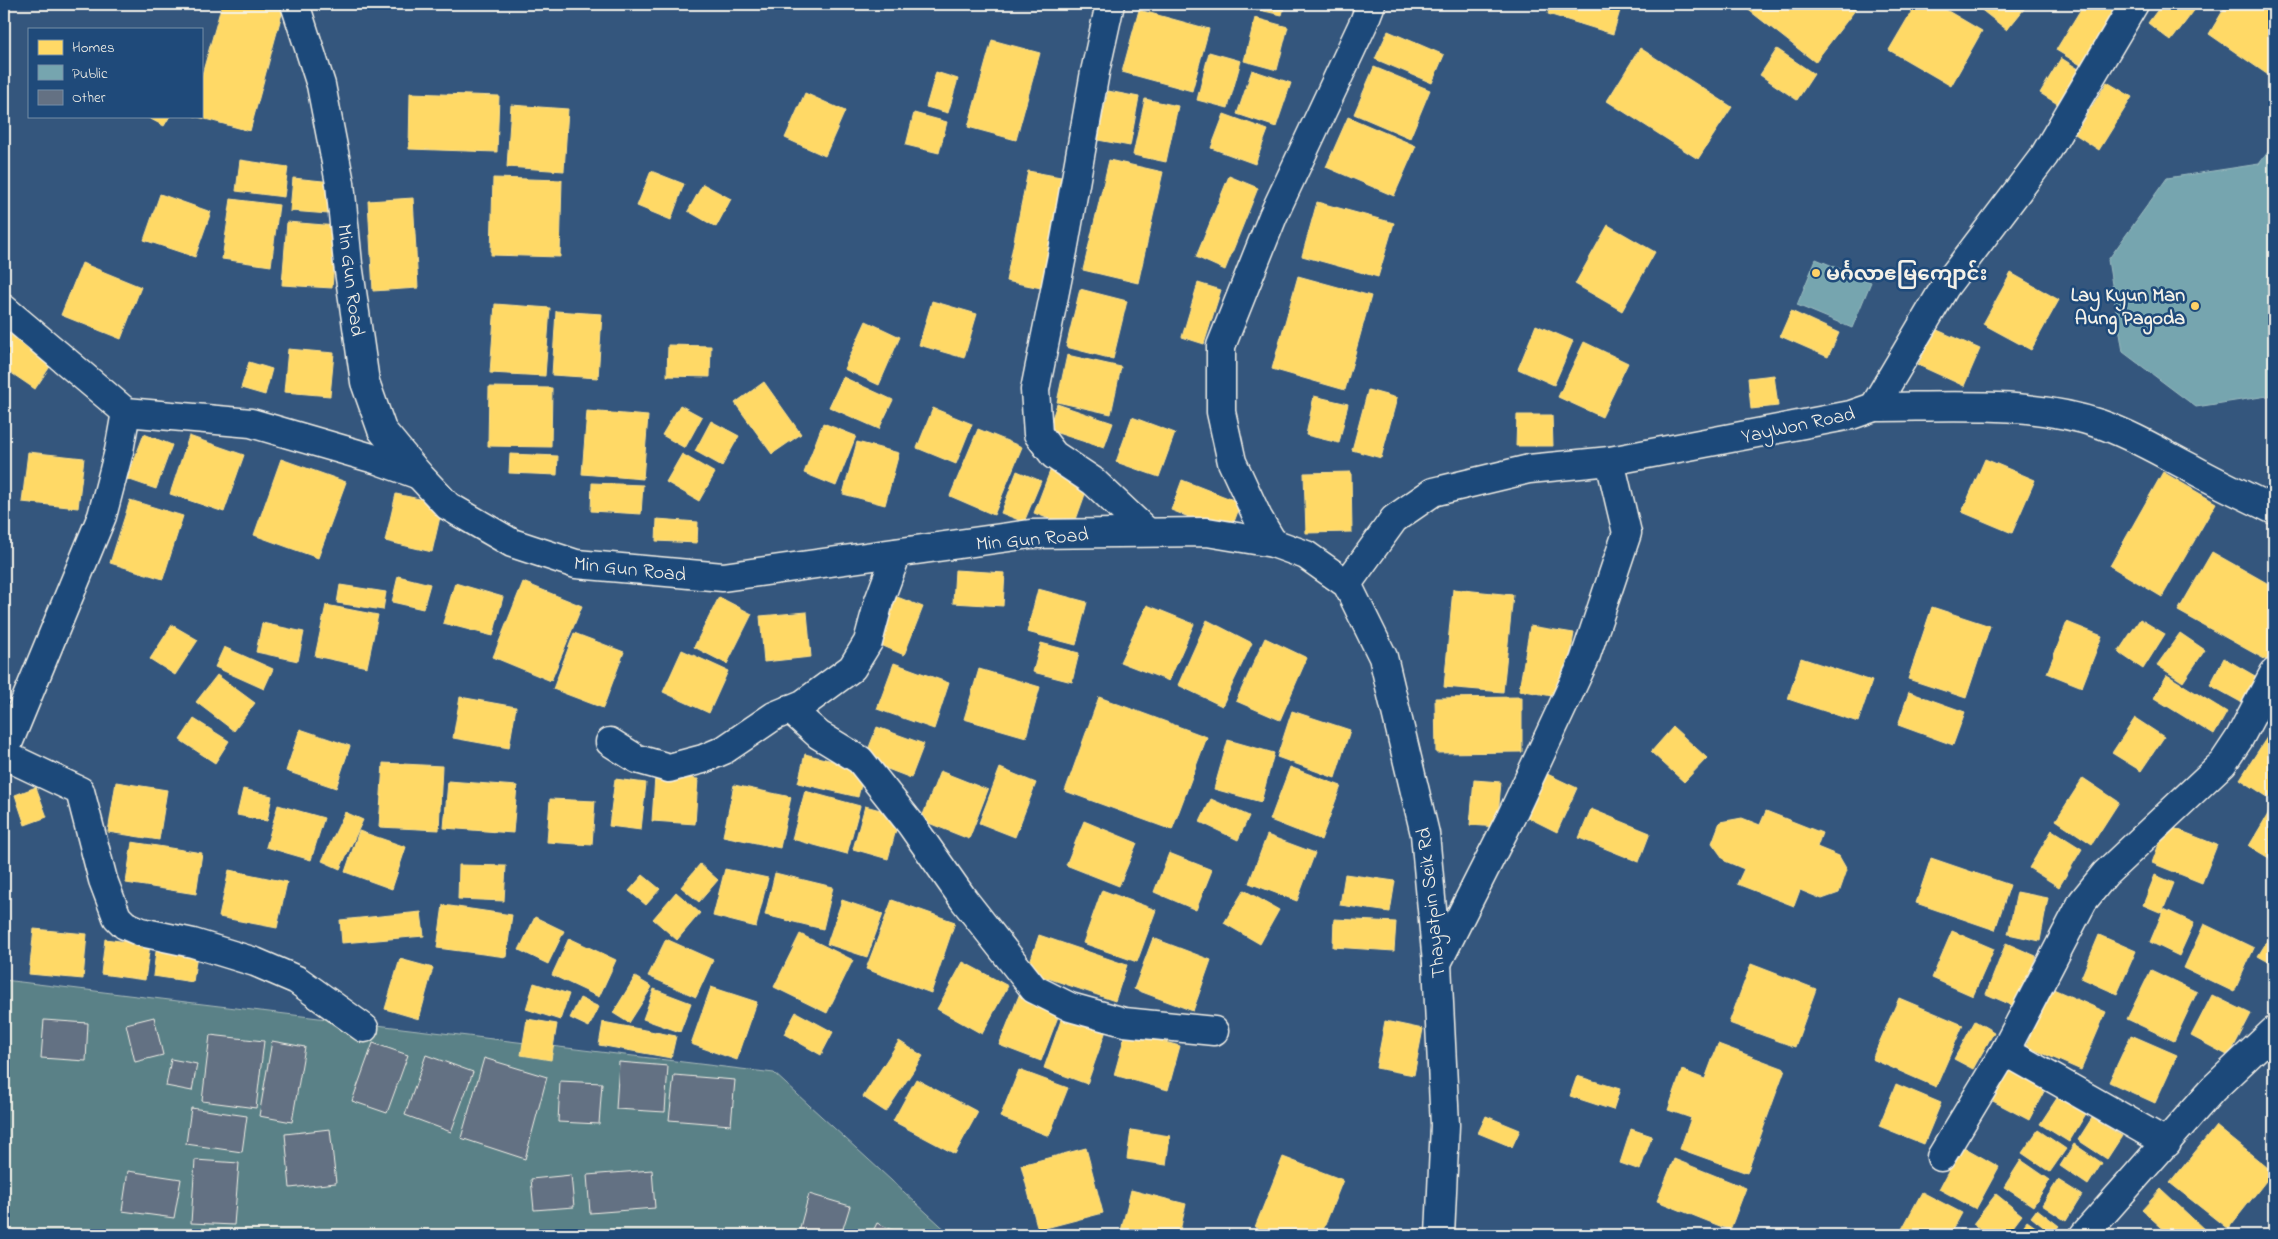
<svg xmlns="http://www.w3.org/2000/svg" width="2278" height="1239" font-family="'Indie Flower','Noto Sans Myanmar',sans-serif">
  <style>
    .green { fill: #5a8187; stroke: #a7b9b8 }
    .homes { fill: #ffd966; stroke: #fce08d }
    .public { fill: #76a5af; stroke: #9cbcc0 }
    .building { fill: #647183; stroke: #f4f1e8 }
    .lines { fill: none; stroke-linecap: round; stroke-linejoin: round }
    .street-casing { stroke: #f4f1e8; stroke-width: 31 }
    .secondary-casing { stroke: #f4f1e8; stroke-width: 31 }
    .street { stroke: #1f4a7a; stroke-width: 28 }
    .secondary { stroke: #1f4a7a; stroke-width: 28 }
    .poi-dot { fill: #ffd166; stroke: #1f4a7a; stroke-width: 2 }
    .labels { text-anchor: middle; stroke-width: 5; stroke-linejoin: round; paint-order: stroke }
    .poi-label { font-size: 20px; font-weight: bold; fill: #f4f1e8; stroke: #1f4a7a; text-anchor: start }
    .street-label { font-size: 20px; fill: #f4f1e8; stroke: #1f4a7a }
  </style>
  <rect width="100%" height="100%" fill="#34567d"/>
  <filter id="ink" filterUnits="userSpaceOnUse"><feTurbulence type="fractalNoise" baseFrequency=".02" numOctaves="2"/><feDisplacementMap in="SourceGraphic" scale="10" xChannelSelector="R" yChannelSelector="G"/><feConvolveMatrix kernelMatrix="1 2 1 2 8 2 1 2 1" color-interpolation-filters="sRGB"/></filter>
  <g filter="url(#ink)">
    <polygon class="green" points="4,980 774,1073 951,1235 4,1235"/>
    <g class="homes">
      <polygon points="222,4 259,4 283,10 250,131 194,116 201,116 201,78"/>
      <polygon points="1232,4 1285,4 1282,15"/>
      <polygon points="1551,4 1622,4 1613,34 1548,14"/>
      <polygon points="1741,4 1849,4 1856,9 1815,62"/>
      <polygon points="1916,4 1936,4 1982,31 1951,86 1889,50"/>
      <polygon points="1974,4 2028,4 2007,30"/>
      <polygon points="2084,4 2109,4 2124,13 2089,70 2056,50"/>
      <polygon points="2162,4 2199,4 2171,41 2148,23"/>
      <polygon points="2227,4 2274,4 2274,79 2209,34"/>
      <polygon points="1139,10 1209,29 1192,91 1122,72"/>
      <polygon points="1255,18 1288,27 1277,70 1244,61"/>
      <polygon points="1388,31 1444,55 1432,83 1375,59"/>
      <polygon points="992,40 1040,53 1016,140 968,127"/>
      <polygon points="1640,48 1732,107 1698,159 1607,101"/>
      <polygon points="1777,49 1814,74 1797,100 1760,75"/>
      <polygon points="1209,52 1241,61 1228,108 1197,100"/>
      <polygon points="2061,58 2085,73 2064,108 2040,93"/>
      <polygon points="1374,67 1430,90 1410,138 1354,114"/>
      <polygon points="1252,70 1291,83 1276,127 1237,114"/>
      <polygon points="936,72 958,79 948,113 926,107"/>
      <polygon points="2107,82 2132,97 2099,150 2075,134"/>
      <polygon points="1108,91 1139,97 1130,146 1098,140"/>
      <polygon points="410,93 499,96 497,152 409,149"/>
      <polygon points="805,93 845,111 825,156 785,138"/>
      <polygon points="1145,99 1178,106 1166,162 1133,155"/>
      <polygon points="511,105 568,109 564,171 507,167"/>
      <polygon points="914,113 947,122 939,153 906,145"/>
      <polygon points="1224,114 1268,130 1255,164 1211,148"/>
      <polygon points="145,116 170,116 164,126"/>
      <polygon points="1348,117 1416,146 1394,196 1326,167"/>
      <polygon points="240,160 288,167 284,197 236,191"/>
      <polygon points="1109,160 1163,172 1138,283 1083,270"/>
      <polygon points="651,171 684,184 671,220 637,206"/>
      <polygon points="1028,171 1072,179 1051,290 1006,281"/>
      <polygon points="1229,176 1258,188 1225,270 1196,257"/>
      <polygon points="293,178 333,182 329,214 290,211"/>
      <polygon points="493,178 562,180 560,257 491,255"/>
      <polygon points="703,184 731,199 716,227 688,211"/>
      <polygon points="160,194 211,212 195,257 144,240"/>
      <polygon points="413,198 418,288 373,291 368,201"/>
      <polygon points="231,199 279,205 271,266 222,259"/>
      <polygon points="1317,202 1394,223 1378,277 1302,256"/>
      <polygon points="287,222 337,226 332,288 282,285"/>
      <polygon points="1608,225 1655,252 1622,311 1575,284"/>
      <polygon points="82,263 141,287 121,339 61,315"/>
      <polygon points="2011,273 2059,300 2031,350 1983,324"/>
      <polygon points="1298,276 1371,296 1345,390 1272,369"/>
      <polygon points="1198,283 1221,290 1204,344 1182,337"/>
      <polygon points="1080,289 1127,301 1113,359 1066,347"/>
      <polygon points="932,301 977,314 964,358 919,345"/>
      <polygon points="495,304 550,308 545,376 490,373"/>
      <polygon points="556,311 602,314 598,378 552,375"/>
      <polygon points="1791,311 1839,333 1828,357 1780,336"/>
      <polygon points="866,321 900,337 879,385 844,369"/>
      <polygon points="1536,325 1573,341 1554,385 1518,369"/>
      <polygon points="5,329 53,362 35,389 4,368"/>
      <polygon points="1935,329 1980,349 1964,386 1918,365"/>
      <polygon points="1584,342 1628,363 1602,417 1558,397"/>
      <polygon points="668,345 711,346 710,377 667,376"/>
      <polygon points="288,349 334,353 330,396 284,392"/>
      <polygon points="1067,355 1121,367 1111,414 1057,402"/>
      <polygon points="249,362 272,369 265,395 241,388"/>
      <polygon points="1774,375 1778,406 1751,409 1748,378"/>
      <polygon points="843,377 893,400 879,429 829,407"/>
      <polygon points="764,382 801,434 772,454 735,403"/>
      <polygon points="489,387 552,388 551,447 488,446"/>
      <polygon points="1368,390 1397,398 1381,458 1352,450"/>
      <polygon points="1314,396 1348,404 1339,443 1306,435"/>
      <polygon points="1057,404 1113,423 1104,448 1048,430"/>
      <polygon points="680,405 702,417 685,448 662,435"/>
      <polygon points="933,408 972,424 956,464 917,448"/>
      <polygon points="587,411 648,416 643,479 582,474"/>
      <polygon points="1517,415 1552,415 1553,446 1516,446"/>
      <polygon points="1132,417 1175,433 1159,477 1116,462"/>
      <polygon points="711,421 739,436 722,466 695,451"/>
      <polygon points="823,423 856,436 836,486 804,473"/>
      <polygon points="978,429 1022,447 994,515 950,496"/>
      <polygon points="144,434 172,445 156,489 127,479"/>
      <polygon points="189,436 244,455 224,512 170,494"/>
      <polygon points="857,442 899,453 885,505 843,494"/>
      <polygon points="28,452 84,458 78,508 22,502"/>
      <polygon points="510,454 558,456 557,475 509,473"/>
      <polygon points="682,454 715,473 699,501 666,482"/>
      <polygon points="281,459 346,482 318,558 254,535"/>
      <polygon points="1985,459 2035,480 2012,533 1962,512"/>
      <polygon points="1017,471 1041,481 1024,522 1001,513"/>
      <polygon points="1050,471 1088,486 1073,528 1034,513"/>
      <polygon points="1351,472 1352,532 1306,533 1304,473"/>
      <polygon points="2163,472 2216,503 2162,597 2110,566"/>
      <polygon points="1182,480 1241,503 1230,533 1171,510"/>
      <polygon points="592,483 643,485 641,514 591,511"/>
      <polygon points="396,494 443,504 432,552 385,541"/>
      <polygon points="130,500 183,516 163,579 110,563"/>
      <polygon points="657,519 698,522 697,543 656,541"/>
      <polygon points="2212,552 2274,587 2274,650 2268,661 2178,611"/>
      <polygon points="955,570 1005,573 1003,606 953,603"/>
      <polygon points="398,576 430,584 423,609 392,602"/>
      <polygon points="523,582 582,606 551,681 493,657"/>
      <polygon points="455,583 503,597 493,636 443,623"/>
      <polygon points="340,585 386,592 383,610 337,603"/>
      <polygon points="1038,589 1087,602 1076,645 1027,632"/>
      <polygon points="1453,589 1513,595 1503,692 1444,687"/>
      <polygon points="892,595 923,607 904,655 874,642"/>
      <polygon points="719,597 752,614 727,664 694,647"/>
      <polygon points="326,605 378,615 367,667 315,656"/>
      <polygon points="1147,605 1194,624 1169,681 1120,662"/>
      <polygon points="1932,607 1990,626 1966,698 1908,679"/>
      <polygon points="807,612 811,657 764,662 760,616"/>
      <polygon points="2140,619 2165,634 2143,669 2118,652"/>
      <polygon points="1207,620 1252,643 1222,706 1178,685"/>
      <polygon points="2067,622 2102,636 2082,687 2047,673"/>
      <polygon points="262,623 304,632 298,661 256,652"/>
      <polygon points="172,625 198,640 175,675 150,659"/>
      <polygon points="1530,626 1574,633 1563,698 1519,690"/>
      <polygon points="574,633 624,652 603,708 553,689"/>
      <polygon points="2180,633 2205,650 2183,682 2157,665"/>
      <polygon points="1265,638 1307,658 1280,720 1236,701"/>
      <polygon points="1041,643 1079,653 1072,682 1033,672"/>
      <polygon points="224,647 273,669 264,689 215,667"/>
      <polygon points="682,650 728,671 709,713 663,692"/>
      <polygon points="1801,658 1872,681 1858,722 1788,699"/>
      <polygon points="2224,658 2262,680 2248,706 2210,685"/>
      <polygon points="894,663 949,683 934,729 877,709"/>
      <polygon points="979,669 1040,687 1026,737 964,719"/>
      <polygon points="217,675 255,703 234,731 196,702"/>
      <polygon points="2167,675 2227,712 2214,735 2154,698"/>
      <polygon points="1909,692 1965,712 1953,745 1898,725"/>
      <polygon points="460,697 516,707 509,748 453,738"/>
      <polygon points="1099,697 1207,737 1172,830 1065,791"/>
      <polygon points="1522,697 1522,752 1436,753 1435,698"/>
      <polygon points="1292,711 1350,730 1335,778 1277,757"/>
      <polygon points="2135,718 2164,737 2141,771 2112,753"/>
      <polygon points="194,719 229,741 215,763 180,740"/>
      <polygon points="877,727 924,744 911,778 864,760"/>
      <polygon points="1673,727 1707,758 1684,782 1651,752"/>
      <polygon points="300,729 350,746 336,788 286,771"/>
      <polygon points="2271,731 2274,733 2274,801 2240,779"/>
      <polygon points="1228,740 1274,753 1261,802 1214,789"/>
      <polygon points="805,754 865,769 858,797 798,783"/>
      <polygon points="383,763 442,766 439,830 379,827"/>
      <polygon points="1290,767 1341,786 1321,840 1270,820"/>
      <polygon points="1000,768 1036,783 1015,837 979,823"/>
      <polygon points="940,771 988,790 969,839 921,820"/>
      <polygon points="1543,772 1577,788 1557,832 1523,815"/>
      <polygon points="655,776 698,779 695,824 652,821"/>
      <polygon points="2083,778 2119,802 2092,844 2056,820"/>
      <polygon points="615,779 646,783 641,830 609,826"/>
      <polygon points="1474,780 1501,782 1497,827 1470,825"/>
      <polygon points="448,781 517,786 513,833 444,828"/>
      <polygon points="116,782 167,790 159,840 108,832"/>
      <polygon points="734,785 791,797 780,848 723,836"/>
      <polygon points="36,787 47,817 25,825 15,795"/>
      <polygon points="243,789 272,796 267,821 237,815"/>
      <polygon points="805,791 860,806 847,854 792,839"/>
      <polygon points="550,799 595,801 592,845 547,842"/>
      <polygon points="1211,799 1249,816 1238,840 1200,822"/>
      <polygon points="2274,804 2274,861 2249,846"/>
      <polygon points="278,805 324,818 311,860 266,847"/>
      <polygon points="865,806 900,815 888,859 853,849"/>
      <polygon points="1591,809 1650,833 1639,862 1579,838"/>
      <polygon points="1766,811 1822,833 1817,847 1839,856 1847,870 1839,893 1822,899 1800,890 1794,906 1737,884 1744,869 1725,861 1712,843 1720,822 1742,818 1760,825"/>
      <polygon points="345,812 363,820 340,869 322,861"/>
      <polygon points="1084,821 1137,843 1119,886 1066,865"/>
      <polygon points="2166,825 2217,845 2202,883 2152,863"/>
      <polygon points="2052,830 2082,849 2059,887 2029,868"/>
      <polygon points="359,831 406,847 392,889 345,872"/>
      <polygon points="1267,835 1315,853 1297,901 1249,883"/>
      <polygon points="132,842 202,853 196,894 126,883"/>
      <polygon points="1169,853 1212,870 1196,910 1154,892"/>
      <polygon points="1931,858 2010,885 1995,930 1916,903"/>
      <polygon points="700,864 718,880 699,902 681,887"/>
      <polygon points="459,865 506,866 504,901 458,899"/>
      <polygon points="725,869 768,878 756,927 713,916"/>
      <polygon points="229,870 287,882 277,928 219,917"/>
      <polygon points="775,873 833,887 823,929 765,915"/>
      <polygon points="1345,874 1395,881 1390,912 1340,905"/>
      <polygon points="643,875 660,889 646,905 629,891"/>
      <polygon points="2155,875 2174,883 2162,913 2143,905"/>
      <polygon points="1102,890 1156,910 1137,962 1083,943"/>
      <polygon points="1244,890 1279,910 1260,944 1224,923"/>
      <polygon points="676,892 700,913 677,940 653,919"/>
      <polygon points="2017,892 2048,898 2040,941 2008,934"/>
      <polygon points="842,900 883,914 867,957 827,944"/>
      <polygon points="892,900 955,922 931,993 866,969"/>
      <polygon points="443,905 512,915 506,957 437,948"/>
      <polygon points="2164,909 2194,923 2179,956 2150,942"/>
      <polygon points="421,912 424,936 342,943 340,920"/>
      <polygon points="535,917 564,931 548,964 519,950"/>
      <polygon points="1334,919 1396,922 1394,951 1333,947"/>
      <polygon points="2204,924 2254,948 2234,992 2184,968"/>
      <polygon points="34,929 87,934 83,979 29,974"/>
      <polygon points="2274,930 2274,965 2258,956"/>
      <polygon points="1952,931 1994,949 1973,996 1932,978"/>
      <polygon points="800,934 853,960 827,1013 774,987"/>
      <polygon points="158,935 199,940 193,982 153,976"/>
      <polygon points="1039,935 1127,965 1115,1001 1027,971"/>
      <polygon points="2099,935 2136,951 2117,994 2081,978"/>
      <polygon points="569,938 616,960 599,997 552,975"/>
      <polygon points="1153,938 1211,960 1193,1011 1134,989"/>
      <polygon points="105,939 150,945 145,980 101,974"/>
      <polygon points="666,939 713,960 696,997 648,976"/>
      <polygon points="2006,943 2036,956 2016,1007 1986,994"/>
      <polygon points="400,959 433,968 419,1019 385,1009"/>
      <polygon points="963,962 1008,986 982,1034 937,1009"/>
      <polygon points="1751,964 1816,989 1795,1047 1729,1023"/>
      <polygon points="2151,970 2197,992 2174,1041 2127,1019"/>
      <polygon points="635,977 652,987 629,1023 613,1013"/>
      <polygon points="534,983 569,994 560,1020 526,1009"/>
      <polygon points="711,987 757,1002 737,1060 691,1044"/>
      <polygon points="2051,988 2106,1012 2081,1070 2026,1046"/>
      <polygon points="654,989 691,1003 680,1032 643,1019"/>
      <polygon points="1020,993 1061,1009 1041,1061 999,1045"/>
      <polygon points="2212,995 2251,1014 2229,1056 2191,1036"/>
      <polygon points="580,998 599,1007 589,1027 570,1018"/>
      <polygon points="1899,998 1963,1025 1936,1087 1872,1059"/>
      <polygon points="1065,1009 1108,1025 1087,1084 1044,1068"/>
      <polygon points="796,1012 833,1032 821,1055 784,1034"/>
      <polygon points="527,1019 557,1024 551,1060 521,1055"/>
      <polygon points="1385,1021 1423,1029 1414,1075 1376,1068"/>
      <polygon points="1975,1021 1994,1032 1973,1069 1954,1059"/>
      <polygon points="603,1022 676,1036 671,1058 599,1045"/>
      <polygon points="1126,1032 1180,1046 1168,1090 1114,1075"/>
      <polygon points="2131,1035 2177,1055 2155,1103 2109,1082"/>
      <polygon points="899,1041 923,1056 886,1112 863,1097"/>
      <polygon points="1718,1044 1785,1069 1747,1173 1680,1149 1691,1118 1668,1110 1682,1070 1705,1079"/>
      <polygon points="2012,1062 2049,1082 2029,1120 1991,1100"/>
      <polygon points="1019,1070 1068,1088 1049,1136 1000,1117"/>
      <polygon points="1577,1076 1620,1089 1613,1110 1570,1096"/>
      <polygon points="916,1079 978,1112 955,1154 893,1121"/>
      <polygon points="1896,1084 1941,1103 1924,1144 1879,1126"/>
      <polygon points="2063,1089 2090,1107 2069,1142 2040,1124"/>
      <polygon points="1486,1116 1520,1130 1512,1147 1478,1133"/>
      <polygon points="2092,1118 2122,1136 2107,1159 2078,1140"/>
      <polygon points="2216,1126 2273,1172 2228,1229 2170,1183"/>
      <polygon points="1631,1129 1652,1136 1640,1170 1620,1163"/>
      <polygon points="1131,1130 1170,1136 1166,1165 1127,1159"/>
      <polygon points="2038,1130 2066,1149 2050,1172 2022,1153"/>
      <polygon points="2074,1144 2102,1163 2088,1185 2060,1166"/>
      <polygon points="1962,1146 1999,1167 1976,1209 1939,1189"/>
      <polygon points="1086,1148 1103,1213 1038,1230 1021,1165"/>
      <polygon points="1283,1157 1343,1180 1321,1235 1276,1235 1255,1227"/>
      <polygon points="1674,1159 1746,1188 1730,1230 1657,1201"/>
      <polygon points="2021,1160 2050,1180 2033,1206 2004,1187"/>
      <polygon points="2058,1180 2082,1195 2066,1221 2042,1205"/>
      <polygon points="2161,1189 2207,1232 2205,1235 2170,1235 2142,1210"/>
      <polygon points="1131,1190 1186,1204 1179,1235 1120,1235"/>
      <polygon points="1922,1192 1962,1213 1950,1235 1913,1235 1902,1229"/>
      <polygon points="1996,1194 2022,1215 2007,1235 1988,1235 1973,1224"/>
      <polygon points="2037,1209 2059,1226 2052,1234 2031,1217"/>
      <polygon points="2027,1221 2047,1235 2017,1235"/>
      <polygon points="1960,1229 1973,1235 1957,1235"/>
    </g>
    <g class="public">
      <polygon points="2274,144 2274,395 2196,407 2123,352 2108,260 2167,178 2259,164"/>
      <polygon points="1816,259 1871,282 1852,328 1797,305"/>
    </g>
    <g class="building">
      <polygon points="154,1017 163,1055 135,1062 126,1024"/>
      <polygon points="44,1020 88,1023 86,1061 41,1058"/>
      <polygon points="210,1035 264,1041 256,1108 202,1101"/>
      <polygon points="272,1041 305,1047 292,1122 259,1116"/>
      <polygon points="373,1043 408,1055 387,1113 352,1101"/>
      <polygon points="426,1055 473,1072 451,1132 405,1115"/>
      <polygon points="484,1058 547,1077 525,1159 461,1138"/>
      <polygon points="171,1059 197,1064 192,1091 166,1086"/>
      <polygon points="619,1062 668,1066 665,1112 616,1109"/>
      <polygon points="674,1075 735,1080 731,1125 669,1120"/>
      <polygon points="560,1081 602,1083 599,1124 558,1122"/>
      <polygon points="191,1108 247,1116 242,1152 186,1144"/>
      <polygon points="330,1129 336,1183 290,1188 285,1134"/>
      <polygon points="195,1160 239,1163 234,1225 191,1223"/>
      <polygon points="652,1170 655,1208 590,1213 587,1175"/>
      <polygon points="128,1171 181,1179 174,1218 122,1211"/>
      <polygon points="571,1175 574,1207 534,1210 531,1179"/>
      <polygon points="809,1194 850,1206 841,1235 798,1235"/>
      <polygon points="877,1223 904,1235 871,1235"/>
    </g>
    <g class="lines">
      <g class="street-casing">
        <g id="street">
          <polyline points="1110,4 1095,72 1063,251 1035,390 1038,434 1054,455 1093,481 1146,531"/>
          <polyline points="4,309 126,412 251,423 375,459 419,475"/>
          <polyline points="1874,407 1945,287 2044,156 2134,4"/>
          <polyline points="1273,543 1258,518 1232,462 1221,412 1221,346 1273,216 1364,22 1371,4"/>
          <path d="M 1347,584 L 1394,519 L 1433,492 L 1529,469 L 1610,461 L 1851,415 L 1874,407 C 1948,407 2028,400 2100,424 C 2132,435 2160,452 2189,467 C 2217,483 2246,496 2274,510"/>
          <polyline points="790,709 819,735 860,760 910,823 964,900 1034,989 1070,1007 1124,1022 1214,1031"/>
          <polyline points="610,742 637,759 669,768 703,759 724,750 774,716 803,704 852,668 868,642 879,601 897,553"/>
          <polyline points="4,753 102,516 119,451 126,412"/>
          <polyline points="4,755 80,791 103,880 117,917 125,925 141,932 193,943 255,962 297,980 364,1028"/>
          <polyline points="1437,963 1511,817 1584,661 1627,533 1610,461"/>
          <polyline points="2005,1051 2083,901 2105,874 2223,763 2239,739 2274,673"/>
          <polyline points="1941,1157 2005,1051 2167,1143"/>
          <polyline points="2084,1235 2213,1089 2274,1031"/>
        </g>
      </g>
      <g class="secondary-casing">
        <polyline id="secondary" points="295,4 321,85 340,183 348,264 365,382 382,430 419,475 448,506 512,543 576,564 723,577 1030,534 1207,532 1273,543 1306,555 1347,584 1383,657 1425,834 1437,963 1445,1125 1440,1235"/>
      </g>
      <use href="#street" class="street"/>
      <use href="#secondary" class="secondary"/>
    </g>
  </g>
  <g class="poi-dot">
    <circle cx="1816" cy="273" r="5"/>
    <circle cx="2195" cy="306" r="5"/>
  </g>
  <g class="labels">
    <g class="poi-label">
      <text x="1826" y="280">မင်္ဂလာဧမြကျောင်း</text>
      <text x="2185" y="301" text-anchor="end">Lay Kyun Man<tspan x="2185" dy="23">Aung Pagoda</tspan></text>
    </g>
    <g class="street-label">
      <text transform="translate(352 280) rotate(83)" y="7">Min Gun Road</text>
      <text transform="translate(1798 424) rotate(-12)" y="7">YayWon Road</text>
      <text transform="translate(1032 538) rotate(-5)" y="7">Min Gun Road</text>
      <text transform="translate(630 568) rotate(6)" y="7">Min Gun Road</text>
      <text transform="translate(1430 903) rotate(-96)" y="7">Thayatpin Seik Rd</text>
    </g>
  </g>
  <rect width="2278" height="1239" fill="none" stroke="#1f4a7a" stroke-width="20"/>
  <rect x="10" y="10" width="2258" height="1219" fill="none" stroke="#f4f1e8" stroke-width="2" filter="url(#ink)"/>
  <rect x="28" y="28" width="175" height="90" fill="#1f4a7a" stroke="#748da6"/>
  <rect x="38" y="40" width="25" height="15" fill="#ffd966" stroke="#748da6"/>
  <text x="72" y="52" font-size="15" fill="#f4f1e8">Homes</text>
  <rect x="38" y="65" width="25" height="15" fill="#76a5af" stroke="#748da6"/>
  <text x="72" y="78" font-size="15" fill="#f4f1e8">Public</text>
  <rect x="38" y="90" width="25" height="15" fill="#647183" stroke="#748da6"/>
  <text x="72" y="102" font-size="15" fill="#f4f1e8">Other</text>
</svg>
